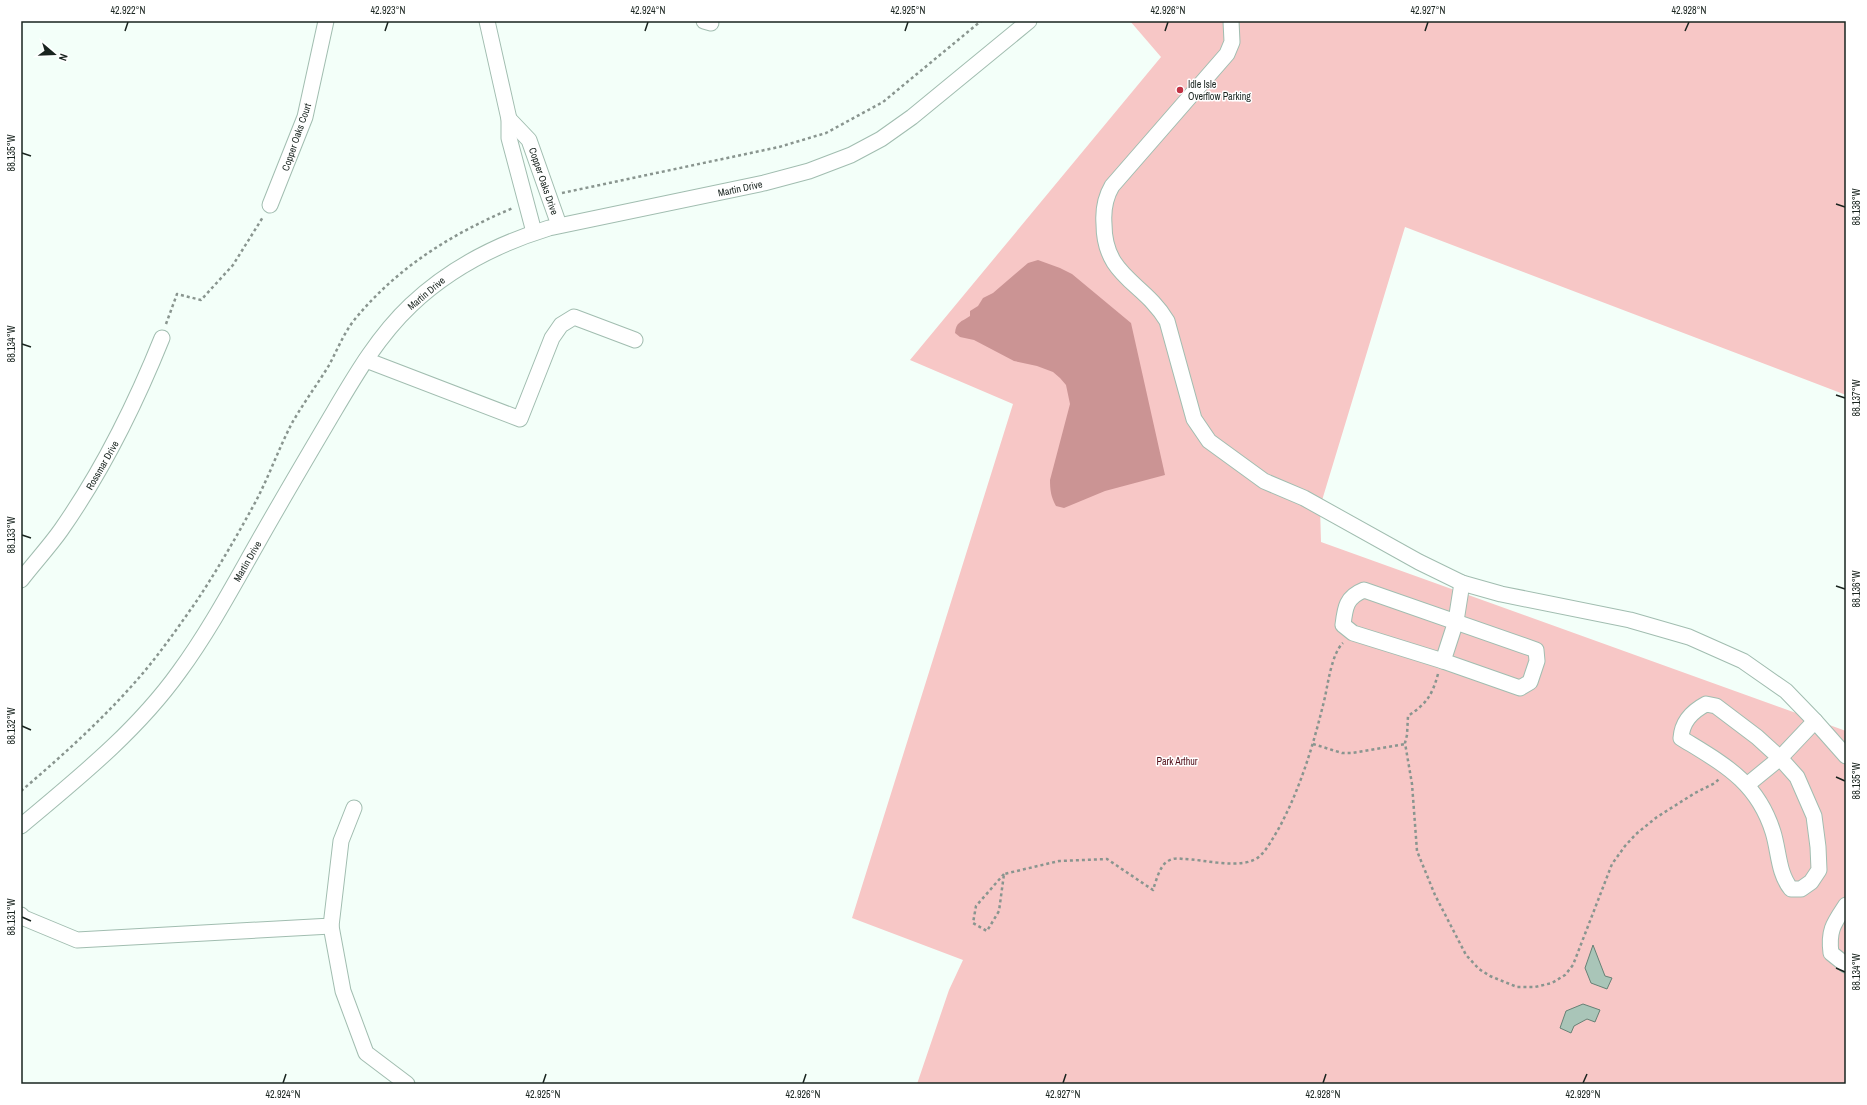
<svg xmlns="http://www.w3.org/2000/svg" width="1867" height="1105" font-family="'Archivo Narrow',sans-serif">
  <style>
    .green { fill: #f7c7c6 }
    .water { fill: #cb9494 }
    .building { fill: #a9c5b8; stroke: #678175 }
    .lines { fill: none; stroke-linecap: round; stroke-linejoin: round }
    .minor-casing { stroke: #a1bdb0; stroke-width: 17 }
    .path { stroke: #89958f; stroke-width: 2.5; stroke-dasharray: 3 3; stroke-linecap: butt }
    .minor { stroke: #fff; stroke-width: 15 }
    .ticks { fill: none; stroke: #19241f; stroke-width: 1.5 }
    .poi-dot { fill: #c13143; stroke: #fff; stroke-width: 1.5 }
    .labels { text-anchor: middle; stroke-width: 3; stroke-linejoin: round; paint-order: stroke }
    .poi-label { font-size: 10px; fill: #19241f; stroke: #fff; text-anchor: start }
    .street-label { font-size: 10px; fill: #19241f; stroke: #fff }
    .park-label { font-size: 10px; fill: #500c16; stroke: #fff }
    .neatline { fill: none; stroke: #19241f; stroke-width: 1.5 }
    .ticks-label { font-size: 10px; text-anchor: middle; fill: #19241f }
  </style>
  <rect width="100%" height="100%" fill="#f3fff9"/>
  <polygon class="green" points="1130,21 1846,21 1846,395 1405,227 1320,507 1321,542 1846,731 1846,1084 917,1084 949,990 963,960 852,918 1013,404 910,360 1161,57"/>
  <path class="water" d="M 1038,260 L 1060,268 L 1072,274 L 1131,323 L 1165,475 L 1105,491 L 1064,508 L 1056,506 C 1051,497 1050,490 1050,480 L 1070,404 L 1066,385 L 1060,378 L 1053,372 L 1037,366 L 1014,361 L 974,340 L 960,337 L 955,333 C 956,322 961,322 970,316 L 970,311 L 978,306 L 983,298 L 993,293 L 1028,263 Z"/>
  <g class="building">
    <polygon points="1593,945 1605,976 1612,978 1607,989 1591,983 1585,968"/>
    <polygon points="1583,1004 1600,1010 1595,1022 1587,1019 1574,1026 1571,1033 1560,1028 1566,1011"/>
  </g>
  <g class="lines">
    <g class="minor-casing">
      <g id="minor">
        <polyline points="487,21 509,119 509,138 534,232"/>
        <polyline points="704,21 711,23"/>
        <path d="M 1231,21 L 1232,42 L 1227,54 L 1112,186 C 1105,198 1103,211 1104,224 C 1104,277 1144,282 1167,321 L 1194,419 L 1209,441 L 1264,481 L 1304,498 L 1419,562 L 1462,583 L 1501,594 L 1630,620 L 1689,637 L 1743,661 L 1786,691 L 1815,721 L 1846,756"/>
        <polyline points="509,119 529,140 559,225"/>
        <polyline points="270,205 305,117 326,21"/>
        <polyline points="366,360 520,419 552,338 561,325 574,317 635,340"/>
        <path d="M 21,580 C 34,563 49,547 61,530 C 103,470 135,405 162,338"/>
        <path d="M 1364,590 L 1536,650 L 1537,661 L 1530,682 L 1520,688 L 1443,661 L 1353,633 L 1343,625 C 1345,608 1346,597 1364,590 Z"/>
        <polyline points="1443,661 1456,621 1462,583"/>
        <path d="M 1706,704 L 1716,706 L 1757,737 L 1780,758 L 1797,777 L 1814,816 L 1818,847 L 1819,870 L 1811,882 L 1801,889 L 1791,889 C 1778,873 1779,851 1773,832 C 1757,781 1723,764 1681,738 C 1682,722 1691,712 1706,704 Z"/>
        <polyline points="1747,785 1780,758 1815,721"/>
        <path d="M 21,826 C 77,779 136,732 179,672 C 209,631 233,586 258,542 C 280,503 303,464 326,425 C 351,383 375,339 411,305 C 450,268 497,244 549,228 L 764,183 L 809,171 L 851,155 L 881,139 L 912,117 L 1029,21"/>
        <path d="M 1846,905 C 1834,923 1828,930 1831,953 L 1846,965"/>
        <polyline points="21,915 24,918 77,940 331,926 341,841 354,808"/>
        <polyline points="331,926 343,991 366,1053 407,1084"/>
      </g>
    </g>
    <g class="path">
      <polyline points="562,193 779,147 826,133 883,102 981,21"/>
      <polyline points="166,324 177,294 201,300 233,265 263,217"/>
      <path d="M 1438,674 C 1432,696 1426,704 1408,716 L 1407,735 L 1405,743 L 1412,784 L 1417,851 L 1435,895 L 1466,955 L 1479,969 L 1490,976 L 1517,987 L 1535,987 L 1552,983 L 1565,975 L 1573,965 L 1612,864 L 1625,846 L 1636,834 L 1657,817 L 1695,793 L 1715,783 L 1719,779"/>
      <polyline points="1313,744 1342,753 1352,753 1405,744"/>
      <path d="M 21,791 C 62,756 102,720 137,680 C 159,655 179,626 198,599 C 219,567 238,534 256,501 C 269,476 279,448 292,423 C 303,404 316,386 328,367 C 337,351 343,334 355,319 C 398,267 451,234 513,208"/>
      <path d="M 1004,874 L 976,906 L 973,923 L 987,931 L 999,911 L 1004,874 L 1059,861 L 1107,859 L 1153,890 C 1156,881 1160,865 1168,861 C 1173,858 1178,858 1183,859 C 1204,859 1243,871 1260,856 C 1268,848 1273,838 1279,828 C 1301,787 1314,743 1325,697 C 1328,683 1332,653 1343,643"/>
    </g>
    <use href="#minor" class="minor"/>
  </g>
  <path class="ticks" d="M 125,31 L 128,22M 385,31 L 388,22M 645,31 L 648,22M 905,31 L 908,22M 1165,31 L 1168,22M 1425,31 L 1428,22M 1685,31 L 1689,22M 22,153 L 31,156M 1836,204 L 1845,207M 22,344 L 31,347M 1836,395 L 1845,398M 22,535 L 31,538M 1836,586 L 1845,589M 22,726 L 31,730M 1836,777 L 1845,781M 22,917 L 31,921M 1836,968 L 1845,972M 283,1083 L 286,1074M 543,1083 L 546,1074M 803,1083 L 806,1074M 1063,1083 L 1066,1074M 1323,1083 L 1326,1074M 1583,1083 L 1587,1074"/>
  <circle class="poi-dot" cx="1180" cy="90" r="4"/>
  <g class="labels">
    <g class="poi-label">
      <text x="1188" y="88">Idle Isle<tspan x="1188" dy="12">Overflow Parking</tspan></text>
    </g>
    <g class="street-label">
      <text transform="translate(296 137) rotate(-71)" y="4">Copper Oaks Court</text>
      <text transform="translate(544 181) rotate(71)" y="4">Copper Oaks Drive</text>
      <text transform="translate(740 188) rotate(-12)" y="4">Martin Drive</text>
      <text transform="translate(426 293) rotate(-40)" y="4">Martin Drive</text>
      <text transform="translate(102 465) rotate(-60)" y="4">Rossmar Drive</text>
      <text transform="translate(247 561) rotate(-60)" y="4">Martin Drive</text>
    </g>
    <g class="park-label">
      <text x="1177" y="765">Park Arthur</text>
    </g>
  </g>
  <rect width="1867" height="1105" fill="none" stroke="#ffffff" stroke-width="44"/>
  <g transform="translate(54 54) rotate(109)" stroke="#ffffff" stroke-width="3" paint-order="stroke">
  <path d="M0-3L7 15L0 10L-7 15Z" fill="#19241f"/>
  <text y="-6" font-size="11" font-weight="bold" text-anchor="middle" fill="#19241f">N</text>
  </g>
  <rect x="22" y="22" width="1823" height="1061" class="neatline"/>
  <g class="ticks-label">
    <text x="128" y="14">42.922°N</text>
    <text x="388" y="14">42.923°N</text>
    <text x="648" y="14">42.924°N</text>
    <text x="908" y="14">42.925°N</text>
    <text x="1168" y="14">42.926°N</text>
    <text x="1428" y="14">42.927°N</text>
    <text x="1689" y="14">42.928°N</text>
    <text transform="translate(11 153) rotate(-90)" y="4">88.135°W</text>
    <text transform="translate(1856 207) rotate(-90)" y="4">88.138°W</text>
    <text transform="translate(11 344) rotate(-90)" y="4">88.134°W</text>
    <text transform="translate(1856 398) rotate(-90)" y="4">88.137°W</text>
    <text transform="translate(11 535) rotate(-90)" y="4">88.133°W</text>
    <text transform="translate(1856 589) rotate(-90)" y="4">88.136°W</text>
    <text transform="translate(11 726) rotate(-90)" y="4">88.132°W</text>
    <text transform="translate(1856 781) rotate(-90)" y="4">88.135°W</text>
    <text transform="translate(11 917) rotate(-90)" y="4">88.131°W</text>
    <text transform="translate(1856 972) rotate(-90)" y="4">88.134°W</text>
    <text x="283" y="1098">42.924°N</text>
    <text x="543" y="1098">42.925°N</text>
    <text x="803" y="1098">42.926°N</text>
    <text x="1063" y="1098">42.927°N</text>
    <text x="1323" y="1098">42.928°N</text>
    <text x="1583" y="1098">42.929°N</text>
  </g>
</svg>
